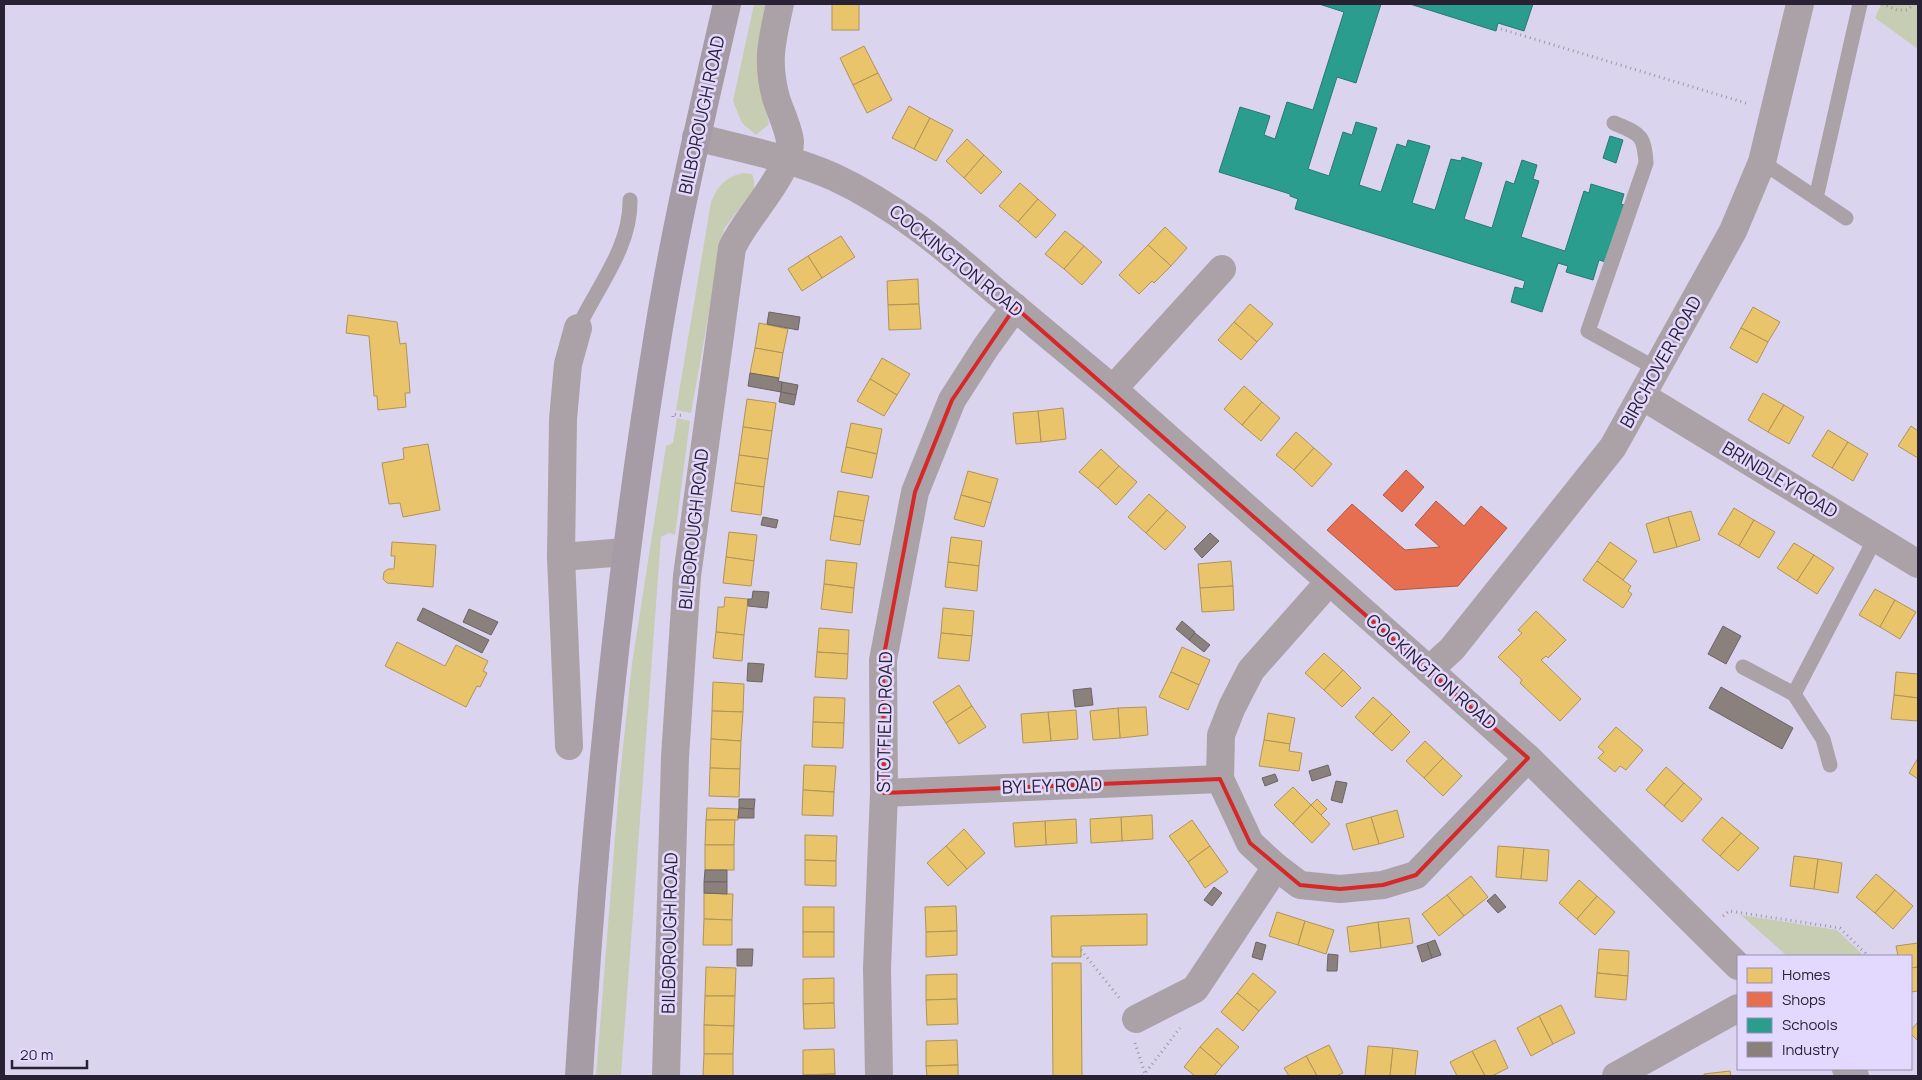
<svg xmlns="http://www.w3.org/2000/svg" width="1922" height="1080" font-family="Manrope,sans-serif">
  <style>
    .green { fill: #c7cdb3 }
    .homes { fill: #e9c46a; stroke: #af935a }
    .shops { fill: #e76f51; stroke: #ae5848 }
    .schools { fill: #2a9d8f; stroke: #297874 }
    .industry { fill: #8a817c; stroke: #6d6466 }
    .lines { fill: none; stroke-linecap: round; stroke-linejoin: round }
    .path { stroke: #9e98a1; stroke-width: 3; stroke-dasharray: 1 4; stroke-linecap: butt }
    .lane { stroke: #aba2a8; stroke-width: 15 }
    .street { stroke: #aba2a8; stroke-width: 28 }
    .primary { stroke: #a59ca5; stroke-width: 28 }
    .marked { fill: none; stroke: #d62828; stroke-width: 4; stroke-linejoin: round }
    .labels { text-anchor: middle; stroke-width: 5; stroke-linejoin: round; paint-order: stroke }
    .street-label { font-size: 18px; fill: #282234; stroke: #e3d8fe }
  </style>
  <rect width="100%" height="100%" fill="#dbd4ee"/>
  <g class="green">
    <polygon points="754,4 766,4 758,46 759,79 769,124 756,135 742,123 733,101"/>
    <polygon points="1881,4 1918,4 1918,49 1875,18"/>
    <path d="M 743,173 L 752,174 L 754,180 L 754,189 L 724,229 L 691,413 L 676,410 L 711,202 C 719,185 724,178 743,173 Z"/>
    <polygon points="677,418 690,421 675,535 669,533 661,537 621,1076 596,1076 620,775 632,664 666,446 673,443"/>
    <polygon points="1741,915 1837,930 1861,953 1862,956 1787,956"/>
  </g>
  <g class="homes">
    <rect x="832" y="4" width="27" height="26"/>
    <polygon points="864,46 878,73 853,85 840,58"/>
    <polygon points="878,73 892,100 867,113 853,85"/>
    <polygon points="909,106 930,118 914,149 892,138"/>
    <polygon points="930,118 953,130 936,161 914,149"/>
    <polygon points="967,139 984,155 964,178 946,161"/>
    <polygon points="984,155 1002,172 981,194 964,178"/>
    <polygon points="1020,183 1038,199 1018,222 999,206"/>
    <polygon points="1038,199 1056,215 1036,238 1018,222"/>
    <polygon points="1165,227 1187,248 1171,266 1148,245"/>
    <polygon points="1065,231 1084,246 1064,269 1045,254"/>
    <polygon points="841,236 855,257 822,278 808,256"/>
    <polygon points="1148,245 1171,266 1154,283 1152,281 1139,294 1119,275"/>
    <polygon points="1084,246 1102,262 1082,285 1064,269"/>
    <polygon points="808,256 822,278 802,291 788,269"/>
    <polygon points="918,279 919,304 888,305 887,281"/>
    <polygon points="919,304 921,329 889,330 888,305"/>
    <polygon points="1250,304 1273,324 1257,342 1234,322"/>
    <polygon points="1753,307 1780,322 1768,342 1741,328"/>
    <polygon points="348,315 397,322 400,344 406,343 410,393 405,393 406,407 378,410 377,396 374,396 369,336 346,333"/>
    <polygon points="1234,322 1257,342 1241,360 1218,340"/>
    <polygon points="759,323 788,329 783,353 755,348"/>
    <polygon points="1741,328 1768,342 1757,363 1730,348"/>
    <polygon points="755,348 783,353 779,378 750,373"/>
    <polygon points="882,358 910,374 897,395 870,379"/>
    <polygon points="870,379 897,395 884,416 857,401"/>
    <polygon points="1244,386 1262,402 1242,425 1224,409"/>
    <polygon points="1763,393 1784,405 1768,432 1748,420"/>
    <polygon points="747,399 776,403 772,431 743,427"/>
    <polygon points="1262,402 1280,418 1261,441 1242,425"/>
    <polygon points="1784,405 1804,417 1789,444 1768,432"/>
    <polygon points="1063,408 1066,439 1041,442 1038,411"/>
    <polygon points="1038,411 1041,442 1016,444 1013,413"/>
    <polygon points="851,423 882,429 877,454 846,447"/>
    <polygon points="1911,426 1918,431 1918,458 1898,446"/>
    <polygon points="743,427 772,431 768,459 739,455"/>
    <polygon points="1828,430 1848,442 1832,468 1812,456"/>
    <polygon points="1296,432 1314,448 1294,470 1276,455"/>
    <polygon points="1848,442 1868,454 1853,481 1832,468"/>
    <polygon points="428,444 440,510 403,517 400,503 389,504 382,463 404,459 403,448"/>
    <polygon points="846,447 877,454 872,478 841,472"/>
    <polygon points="1314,448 1332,464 1312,487 1294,470"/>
    <polygon points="1101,449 1119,466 1098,488 1079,472"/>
    <polygon points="739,455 768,459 764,487 735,483"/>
    <polygon points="1119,466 1137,482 1116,505 1098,488"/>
    <polygon points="968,471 998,479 991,503 961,495"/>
    <polygon points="735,483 764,487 761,515 731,511"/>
    <polygon points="838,491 869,496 864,521 834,516"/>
    <polygon points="1149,494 1167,510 1146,533 1128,517"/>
    <polygon points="961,495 991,503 984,527 954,519"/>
    <polygon points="1734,508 1754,520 1739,546 1718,534"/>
    <polygon points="1167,510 1186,527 1165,550 1146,533"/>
    <polygon points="1691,511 1700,540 1677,547 1668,517"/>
    <polygon points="834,516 864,521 860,545 830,540"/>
    <polygon points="1668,517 1677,547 1654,553 1646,524"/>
    <polygon points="1754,520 1775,532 1759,558 1739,546"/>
    <polygon points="729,532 757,535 754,561 726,557"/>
    <polygon points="951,537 982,541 979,566 948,562"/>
    <polygon points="392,542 436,545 433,587 387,583 383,579 384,572 388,569 394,569 395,556 391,556"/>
    <polygon points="1610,542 1637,561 1623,580 1597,561"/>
    <polygon points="1794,543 1814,555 1797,581 1777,568"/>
    <polygon points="1814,555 1834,568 1817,594 1797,581"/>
    <polygon points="726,557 754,561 751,586 723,583"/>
    <polygon points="826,560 857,563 854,588 824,584"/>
    <polygon points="1231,561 1233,586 1200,588 1198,564"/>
    <polygon points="1597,561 1631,586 1628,591 1632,594 1623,608 1583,580"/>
    <polygon points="948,562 979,566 977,591 945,587"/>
    <polygon points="824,584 854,588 852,613 821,609"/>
    <polygon points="1233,586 1234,610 1202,612 1200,588"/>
    <polygon points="1875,589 1895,600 1880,627 1859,615"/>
    <polygon points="725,597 748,599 744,635 716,632 718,607 724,607"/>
    <polygon points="1895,600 1916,612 1900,639 1880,627"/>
    <polygon points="943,608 974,611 972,636 941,633"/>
    <polygon points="1536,611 1566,640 1548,658 1546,656 1541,660 1581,699 1560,721 1520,683 1522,680 1498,657 1522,633 1518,630"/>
    <polygon points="819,628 849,630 848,654 817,652"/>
    <polygon points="716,632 744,635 742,661 713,658"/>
    <polygon points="941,633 972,636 969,661 938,658"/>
    <polygon points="397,642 445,666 456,645 488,661 483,671 487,673 480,687 477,686 466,707 385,666"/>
    <polygon points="1182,647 1210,660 1199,685 1171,672"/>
    <polygon points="817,652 848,654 847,679 815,677"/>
    <polygon points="1324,653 1343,670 1324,690 1305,673"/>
    <polygon points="1343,670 1361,688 1342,707 1324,690"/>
    <polygon points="1171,672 1199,685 1188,710 1159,697"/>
    <polygon points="1896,672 1918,674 1918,698 1894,695"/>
    <polygon points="713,682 744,684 743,712 712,711"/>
    <polygon points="959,685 972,706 946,723 933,702"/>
    <polygon points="1894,695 1918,698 1918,721 1891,719"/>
    <polygon points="814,697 845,698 844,723 813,722"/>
    <polygon points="1373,697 1392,714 1373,734 1355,717"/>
    <polygon points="972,706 986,727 959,744 946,723"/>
    <polygon points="1146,707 1148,735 1120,738 1118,708"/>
    <polygon points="1118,708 1120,738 1093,740 1090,711"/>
    <polygon points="1076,710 1078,739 1051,741 1048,712"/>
    <polygon points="712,711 743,712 741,741 711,739"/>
    <polygon points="1048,712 1051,741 1023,743 1021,714"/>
    <polygon points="1268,713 1295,718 1290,744 1264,740"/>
    <polygon points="1392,714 1410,732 1392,751 1373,734"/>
    <polygon points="813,722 844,723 843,748 812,747"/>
    <polygon points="1616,727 1643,750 1626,770 1620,766 1615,772 1598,758 1604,752 1598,747"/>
    <polygon points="711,739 741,741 740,769 710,768"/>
    <polygon points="1264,740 1290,744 1289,751 1302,753 1299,771 1259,766"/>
    <polygon points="1425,741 1443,758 1424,778 1406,761"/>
    <polygon points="1443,758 1462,776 1443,796 1424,778"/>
    <polygon points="1918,758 1918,779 1909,773"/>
    <polygon points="804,765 836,766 834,792 803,790"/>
    <polygon points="1666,767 1684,783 1664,806 1646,790"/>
    <polygon points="710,768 740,769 739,797 709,796"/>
    <polygon points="1684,783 1702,799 1682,822 1664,806"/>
    <polygon points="1293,787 1311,805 1293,824 1274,805"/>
    <polygon points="803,790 834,792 833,816 802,815"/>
    <polygon points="1317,799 1327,809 1321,815 1311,805"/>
    <polygon points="1311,805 1330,824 1312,843 1293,824"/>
    <polygon points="707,808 739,809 738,820 706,820"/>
    <polygon points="1397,810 1404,837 1379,844 1371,817"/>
    <polygon points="1152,815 1153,839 1122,841 1121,817"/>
    <polygon points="1121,817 1122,841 1091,843 1090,819"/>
    <polygon points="1371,817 1379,844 1353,850 1346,824"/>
    <polygon points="1722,817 1741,833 1720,856 1702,840"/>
    <polygon points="1076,819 1077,843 1046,845 1045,821"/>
    <polygon points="706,820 735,820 734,845 705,845"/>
    <polygon points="1192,820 1210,846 1188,862 1169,836"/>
    <polygon points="1045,821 1046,845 1015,847 1013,823"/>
    <polygon points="964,829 985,853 967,869 946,846"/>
    <polygon points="1741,833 1759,848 1738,871 1720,856"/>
    <polygon points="805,835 837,836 836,861 805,860"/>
    <rect x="705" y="845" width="29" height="25"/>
    <polygon points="946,846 967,869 948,886 927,863"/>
    <polygon points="1210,846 1228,872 1205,888 1188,862"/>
    <polygon points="1498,846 1524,848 1521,879 1496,877"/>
    <polygon points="1524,848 1549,850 1547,881 1521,879"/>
    <polygon points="1794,856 1818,859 1814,889 1790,886"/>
    <polygon points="1818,859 1842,863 1838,893 1814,889"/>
    <polygon points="805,860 836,861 836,886 805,885"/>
    <polygon points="1876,874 1895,890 1875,913 1856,897"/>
    <polygon points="1471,876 1488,897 1464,916 1447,895"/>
    <polygon points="1579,880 1597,896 1577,919 1559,903"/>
    <polygon points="1895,890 1913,906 1893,929 1875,913"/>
    <polygon points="704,893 733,894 732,920 704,919"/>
    <polygon points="1447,895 1464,916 1439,936 1422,914"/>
    <polygon points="1597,896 1615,912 1595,935 1577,919"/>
    <polygon points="956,906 957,931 926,932 925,907"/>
    <rect x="803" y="907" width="31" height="25"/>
    <polygon points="1277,912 1305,921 1298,945 1269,936"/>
    <polygon points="1147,914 1147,945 1081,946 1081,957 1052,957 1051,916"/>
    <polygon points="1409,918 1413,943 1381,948 1378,922"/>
    <polygon points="704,919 732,920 732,945 703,945"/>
    <polygon points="1305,921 1334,930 1326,954 1298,945"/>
    <polygon points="1378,922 1381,948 1350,952 1347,927"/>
    <polygon points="957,931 957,955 926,957 926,932"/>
    <rect x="803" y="932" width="31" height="25"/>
    <polygon points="1918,943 1918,967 1911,968 1911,956 1898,956 1896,946"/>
    <polygon points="1599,949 1629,951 1628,976 1597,973"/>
    <polygon points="1052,963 1081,963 1082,1076 1053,1076"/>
    <polygon points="706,967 736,968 735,996 705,996"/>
    <polygon points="1918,967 1918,991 1911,992 1911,968"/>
    <polygon points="1253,973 1276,992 1259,1011 1237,993"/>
    <polygon points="1597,973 1628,976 1626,1000 1595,997"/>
    <polygon points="957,974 957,999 926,1000 926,975"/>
    <polygon points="834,978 834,1003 803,1004 803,979"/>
    <polygon points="1237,993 1259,1011 1243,1031 1221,1012"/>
    <polygon points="705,996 735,996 734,1026 704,1025"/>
    <polygon points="957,999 958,1024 927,1025 926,1000"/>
    <polygon points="834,1003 835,1028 804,1029 803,1004"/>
    <polygon points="1561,1005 1575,1033 1553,1044 1539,1016"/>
    <polygon points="1539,1016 1553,1044 1531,1056 1517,1028"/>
    <polygon points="1918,1022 1918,1041 1911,1034 1911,1030"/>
    <polygon points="704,1025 734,1026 733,1054 704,1054"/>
    <polygon points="1217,1028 1239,1047 1222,1066 1200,1047"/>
    <polygon points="957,1040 958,1065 926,1066 926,1041"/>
    <polygon points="1495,1040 1508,1068 1492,1076 1485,1076 1472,1051"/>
    <polygon points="1329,1045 1343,1073 1336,1076 1317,1076 1306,1056"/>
    <polygon points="1368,1046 1393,1048 1390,1076 1365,1076"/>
    <polygon points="1200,1047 1222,1066 1214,1076 1195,1076 1184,1067"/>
    <polygon points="1393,1048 1418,1051 1415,1076 1390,1076"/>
    <polygon points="834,1049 835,1074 803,1075 803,1050"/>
    <polygon points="1472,1051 1485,1076 1457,1076 1450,1062"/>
    <polygon points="704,1054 733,1054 733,1076 703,1076"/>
    <polygon points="1306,1056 1317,1076 1289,1076 1284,1068"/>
    <polygon points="958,1065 958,1076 927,1076 926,1066"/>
    <polygon points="1730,1071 1731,1076 1704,1076 1704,1074"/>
    <polygon points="835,1074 835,1076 803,1076 803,1075"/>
  </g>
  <g class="shops">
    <polygon points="1406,470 1424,487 1402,512 1383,495"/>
    <polygon points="1436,501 1464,526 1481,506 1507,528 1458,586 1395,590 1327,530 1352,504 1405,550 1440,547 1415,525"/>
  </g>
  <g class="schools">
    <polygon points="1319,4 1381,4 1356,83 1337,77 1308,169 1329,176 1343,132 1352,135 1356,122 1377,128 1359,185 1381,192 1397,144 1406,147 1408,140 1430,146 1412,203 1435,210 1451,159 1461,161 1462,157 1482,163 1464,219 1492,228 1506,181 1514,184 1522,160 1537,165 1533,179 1539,181 1521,237 1565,251 1584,191 1589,193 1591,184 1624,194 1621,204 1627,206 1609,263 1599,260 1593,280 1566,272 1568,266 1558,263 1542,312 1511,302 1515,287 1523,289 1525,281 1295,209 1298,199 1290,196 1290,194 1219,172 1240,107 1270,116 1264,135 1275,139 1287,102 1313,110 1344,12"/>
    <polygon points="1410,4 1533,4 1524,31 1498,23 1496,31"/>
    <polygon points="1610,136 1623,140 1616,163 1603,158"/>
  </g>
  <g class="industry">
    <polygon points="769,312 800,317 798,330 767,324"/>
    <polygon points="750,373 779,378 778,381 782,382 781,392 748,386"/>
    <polygon points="782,382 798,385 796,395 781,392"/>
    <polygon points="781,392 796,395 794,405 779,402"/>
    <polygon points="763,517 778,520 776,528 761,525"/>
    <polygon points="1210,533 1219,541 1202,558 1194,549"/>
    <polygon points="753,591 769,592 767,608 748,606 748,599 752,599"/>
    <polygon points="423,608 489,640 482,653 417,620"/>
    <polygon points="469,609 498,622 491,635 463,622"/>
    <polygon points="1182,621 1195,632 1189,640 1176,629"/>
    <polygon points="1723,626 1741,636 1726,664 1708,654"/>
    <polygon points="1195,633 1210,645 1204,652 1189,640"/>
    <polygon points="748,663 764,664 762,682 747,681"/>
    <polygon points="1721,687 1793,728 1782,749 1709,708"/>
    <polygon points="1091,688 1093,705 1075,707 1073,690"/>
    <polygon points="1328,765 1331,775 1312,781 1309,771"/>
    <polygon points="1275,774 1278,781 1265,786 1262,778"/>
    <polygon points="1336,781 1347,783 1342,803 1331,800"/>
    <polygon points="739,799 755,799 754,809 739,808"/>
    <polygon points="739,808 754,809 754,818 738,818"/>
    <polygon points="705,870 727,870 727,882 704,882"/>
    <polygon points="704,882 727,882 727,894 704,893"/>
    <polygon points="1214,887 1222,893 1212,906 1204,900"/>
    <polygon points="1495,894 1506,907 1498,913 1487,901"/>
    <polygon points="1435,940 1441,955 1432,958 1427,943"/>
    <polygon points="1256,942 1266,945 1262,960 1252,957"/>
    <polygon points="1427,943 1432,958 1422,962 1417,946"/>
    <polygon points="737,949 753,949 752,966 737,966"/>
    <polygon points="1328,954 1338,955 1337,971 1327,971"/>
  </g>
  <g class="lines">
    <g class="path">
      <polyline points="1882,4 1897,10 1907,10 1914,4"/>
      <polyline points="1501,29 1749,104"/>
      <polyline points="673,417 673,414 684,416"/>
      <polyline points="1723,916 1729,911 1840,928 1865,953 1866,956"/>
      <polyline points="1081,950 1121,1000"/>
      <polyline points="1135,1043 1145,1074"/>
      <polyline points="1143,1076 1180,1028"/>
    </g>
    <g class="lane">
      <path d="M 1614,123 C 1640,134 1644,134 1646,163 L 1588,331 L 1657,369"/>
      <polyline points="1762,162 1846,218"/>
      <polyline points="1816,198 1860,4"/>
      <path d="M 578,328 C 597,287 631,247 630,200"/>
      <polyline points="1743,667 1794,694 1823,739 1830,765"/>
      <polyline points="1794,694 1876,537"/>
    </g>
    <g class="street">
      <path d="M 696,137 C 742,149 791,158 834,177 C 896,206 943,246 994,290 C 1034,323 1073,356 1113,389 L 1528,758 L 1738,966"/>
      <polyline points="1113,389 1222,269"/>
      <polyline points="1642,396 1918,564"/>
      <polyline points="561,557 626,552"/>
      <polyline points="1329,582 1251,670 1232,707 1221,735 1220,779 1250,843 1276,867 1300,885 1340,889 1383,885 1416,875 1528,758"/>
      <polyline points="1429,670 1452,649 1613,447 1733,231 1762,162 1800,4"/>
      <polyline points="569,746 561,557 563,419 568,364 578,328"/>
      <polyline points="884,793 1220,779"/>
      <polyline points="1136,1019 1195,989 1276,867"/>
      <polyline points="1846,1069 1855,1076"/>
      <path d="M 666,1076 L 675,757 L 687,576 L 732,248 C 745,218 791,173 790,142 C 789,129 780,111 776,98 C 766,61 772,40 780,4"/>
      <polyline points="879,1076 877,968 884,793 883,660 915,492 952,400 986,347 1015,307"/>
      <polyline points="1616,1076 1738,1008"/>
    </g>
    <path class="primary" d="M 579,1076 C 594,828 618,580 658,334 C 676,223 702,113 727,4"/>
  </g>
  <path class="marked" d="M 1015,307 L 1528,758 L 1416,875 L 1383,885 L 1340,889 L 1300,885 L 1250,843 L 1220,779 L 884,793 L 883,660 L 915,492 L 952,400 Z"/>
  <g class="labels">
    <g class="street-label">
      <text transform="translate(702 115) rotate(-78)" y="6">BILBOROUGH ROAD</text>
      <text transform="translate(956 261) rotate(39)" y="6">COCKINGTON ROAD</text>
      <text transform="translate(1661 362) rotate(-61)" y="6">BIRCHOVER ROAD</text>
      <text transform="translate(1780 480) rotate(31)" y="6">BRINDLEY ROAD</text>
      <text transform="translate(694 529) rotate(-84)" y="6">BILBOROUGH ROAD</text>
      <text transform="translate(1431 672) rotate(41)" y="6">COCKINGTON ROAD</text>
      <text transform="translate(885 722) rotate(-89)" y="6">STOTFIELD ROAD</text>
      <text transform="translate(1052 786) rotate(-2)" y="6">BYLEY ROAD</text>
      <text transform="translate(670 933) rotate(-89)" y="6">BILBOROUGH ROAD</text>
    </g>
  </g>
  <rect width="1922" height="1080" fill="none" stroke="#282234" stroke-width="10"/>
  <rect x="1737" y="955" width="175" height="115" fill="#e3d8fe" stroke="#988fad"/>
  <rect x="1747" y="968" width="25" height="15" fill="#e9c46a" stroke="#988fad"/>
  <text x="1782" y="980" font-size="15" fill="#282234">Homes</text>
  <rect x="1747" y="992" width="25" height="15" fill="#e76f51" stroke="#988fad"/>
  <text x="1782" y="1005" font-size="15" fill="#282234">Shops</text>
  <rect x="1747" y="1018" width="25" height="15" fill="#2a9d8f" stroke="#988fad"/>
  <text x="1782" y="1030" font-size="15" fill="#282234">Schools</text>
  <rect x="1747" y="1042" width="25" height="15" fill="#8a817c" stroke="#988fad"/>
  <text x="1782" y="1055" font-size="15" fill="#282234">Industry</text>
  <path d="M12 1060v8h75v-8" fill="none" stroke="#282234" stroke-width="2.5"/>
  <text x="20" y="1060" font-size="15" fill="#282234" stroke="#e3d8fe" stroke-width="4" paint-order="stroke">20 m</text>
</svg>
